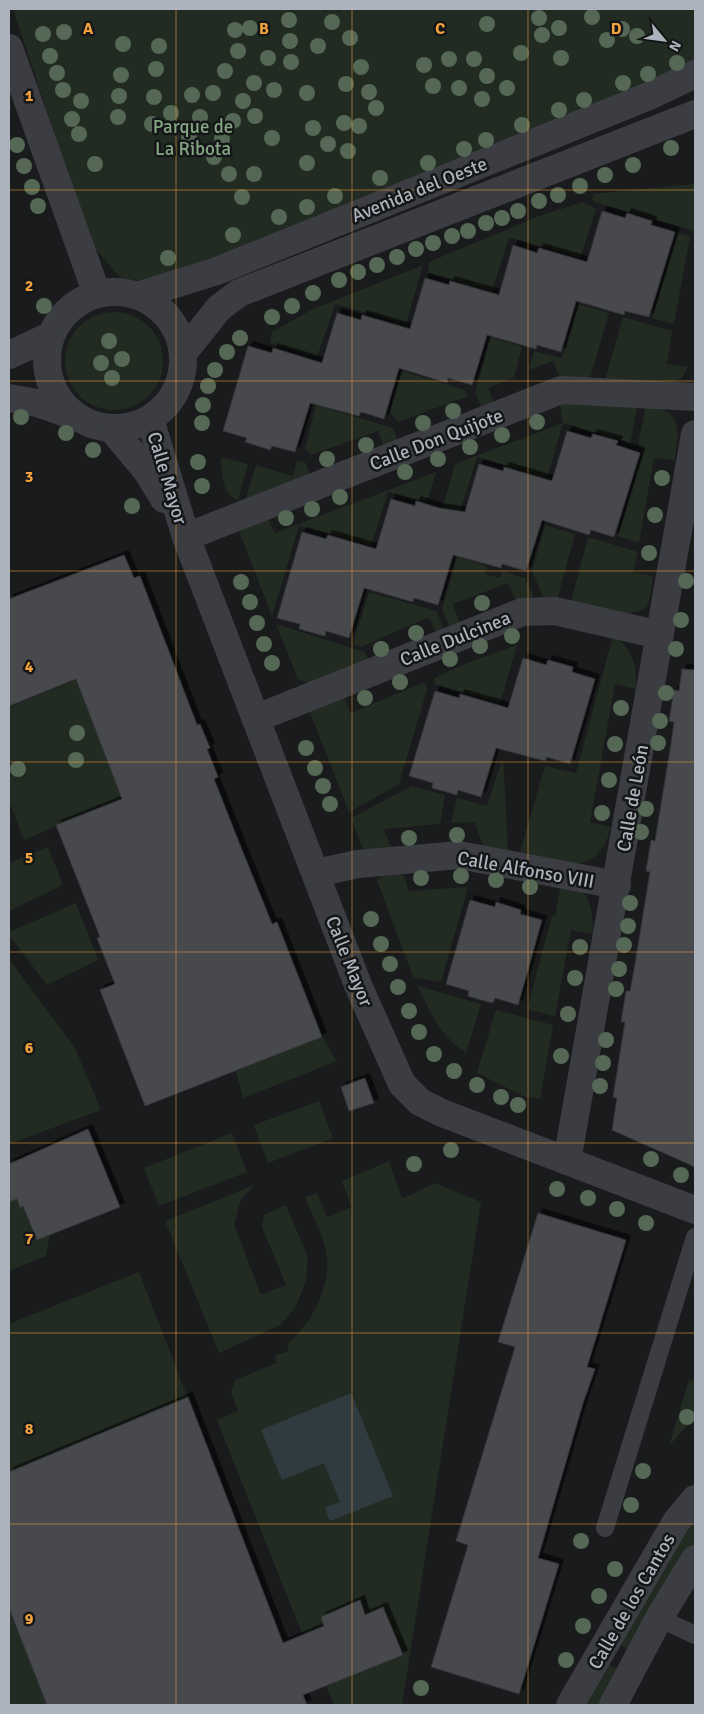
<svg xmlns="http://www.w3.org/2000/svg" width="704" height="1714" font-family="Signika,sans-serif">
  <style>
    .green { fill: #222b22 }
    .water { fill: #303b41 }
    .building { fill: #47494d; stroke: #343539; filter: url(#shadow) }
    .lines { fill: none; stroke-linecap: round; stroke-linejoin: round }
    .service { stroke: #3b3d42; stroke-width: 18 }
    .minor { stroke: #3b3d42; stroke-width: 28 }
    .tree { fill: #556856 }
    .grid { fill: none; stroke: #f2a33d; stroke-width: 1; stroke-opacity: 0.55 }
    .labels { text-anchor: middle; stroke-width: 5; stroke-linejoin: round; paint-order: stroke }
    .park-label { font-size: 19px; fill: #86a784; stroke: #151618 }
    .street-label { font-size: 19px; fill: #adb3bc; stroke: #151618 }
    .grid-label { font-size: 16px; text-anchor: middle; font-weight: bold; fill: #f2a33d; stroke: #151618; stroke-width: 5; stroke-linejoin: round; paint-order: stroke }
  </style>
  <defs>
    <filter id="shadow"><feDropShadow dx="4.5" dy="-4.5" stdDeviation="0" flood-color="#0009"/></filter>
  </defs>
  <rect width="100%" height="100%" fill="#1a1b1d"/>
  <g class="green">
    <polygon points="13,9 695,9 695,62 379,193 153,283 120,277 91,244"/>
    <polygon points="695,184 695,231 594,202 592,199 594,194"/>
    <polygon points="583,202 596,209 580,258 509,237 492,292 428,273 429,262 539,216"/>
    <polygon points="678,233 690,236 674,324 652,318"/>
    <polygon points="423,265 406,324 335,304 317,357 270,343 272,332 313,309"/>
    <polygon points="579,304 609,313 590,378 560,378 553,361 529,370 534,351 562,358"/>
    <circle cx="114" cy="361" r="49"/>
    <polygon points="623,317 672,331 667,364 688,367 682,378 676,381 605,380"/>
    <polygon points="491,337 522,347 514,377 488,388 495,405 482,409 475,392"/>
    <polygon points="402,371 465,390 468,396 398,422 390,411"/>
    <polygon points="559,400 638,404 630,443 563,423 547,478 477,457 460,512 443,507 455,464 563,423"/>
    <polygon points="316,405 393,428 398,441 384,447 378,431 311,455 305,449"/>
    <path d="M 646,405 C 683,410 679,429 675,460 L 654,458 L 639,543 L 618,536 L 645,447 L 638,444 Z"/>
    <path d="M 221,457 L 248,464 L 238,500 C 221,495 222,471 221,457 Z"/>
    <polygon points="297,460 306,463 310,477 245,501 256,465 293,476"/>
    <polygon points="436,472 427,502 388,492 371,546 299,526 272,616 239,531 266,516 275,533"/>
    <polygon points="545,525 575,534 557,600 545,601 532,571"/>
    <path d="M 588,537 L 638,552 L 633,572 L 653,576 C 652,584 651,596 648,603 C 635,625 591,606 571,602 Z"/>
    <polygon points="457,557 487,566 485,574 500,578 502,571 525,578 536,601 516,601 508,583 453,604 460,624 450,628 442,609"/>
    <polygon points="369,592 437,611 443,629 436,632 429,617 361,647 353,644"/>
    <polygon points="276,624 364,652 370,662 310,684 298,679"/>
    <path d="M 613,636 C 634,649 637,666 636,689 L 615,684 L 590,822 L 611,827 C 597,881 560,862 520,852 L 545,766 L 576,773 Z"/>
    <polygon points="517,645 500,704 434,684 434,678 467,663"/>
    <polygon points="76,680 122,798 24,840 9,801 9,707"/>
    <polygon points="425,682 427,689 399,784 349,812 308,707 343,695 351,713"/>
    <polygon points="503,757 508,851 483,846 475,822 451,823 457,798 487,806"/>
    <polygon points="412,786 445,795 440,824 384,829 391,847 368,851 363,849 351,818"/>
    <polygon points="48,847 63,885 9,911 9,863"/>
    <polygon points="402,871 409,891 468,887 441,982 413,977 377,880 384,874"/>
    <path d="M 561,885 C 566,886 573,886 577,888 C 592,895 593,920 593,934 L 571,930 L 555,1016 L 527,1009 L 552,916 L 555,916 Z"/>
    <polygon points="76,903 98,960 47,985 9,935 9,932"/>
    <polygon points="9,959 75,1048 101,1110 9,1144"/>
    <path d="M 418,986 L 481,1004 L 466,1053 C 440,1035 431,1014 418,986 Z"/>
    <polygon points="496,1010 553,1025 540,1099 525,1097 477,1073"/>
    <polygon points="322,1037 337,1061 243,1098 236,1071"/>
    <polygon points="319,1101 333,1138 268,1163 254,1125"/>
    <polygon points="232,1133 247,1172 159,1206 144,1168"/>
    <path d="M 389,1161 L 402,1199 L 435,1183 L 481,1202 L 402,1705 L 334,1705 L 306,1634 L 303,1636 L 217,1420 L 238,1411 L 231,1392 L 235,1380 L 277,1363 L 275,1356 L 289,1351 L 287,1344 C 310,1326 330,1289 327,1259 C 326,1238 312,1216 305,1197 L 317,1193 L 327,1217 L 351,1207 L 342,1181 Z"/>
    <polygon points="252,1186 252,1188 241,1199 234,1224 261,1295 286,1285 262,1227 264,1215 286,1205 308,1257 306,1280 296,1307 280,1325 219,1353 165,1221"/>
    <polygon points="17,1199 20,1208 23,1206 50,1234 46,1256 9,1271 9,1202"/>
    <polygon points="139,1272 307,1705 9,1705 9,1324"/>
    <polygon points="689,1380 695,1381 695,1417 669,1446"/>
    <polygon points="695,1512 695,1549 633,1652 616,1643"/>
    <polygon points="606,1663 624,1673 607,1705 583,1705"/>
  </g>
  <polygon class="water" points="351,1393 393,1496 330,1521 325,1508 340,1502 324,1463 282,1480 261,1430"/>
  <g class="building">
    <polygon points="602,211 625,218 627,213 652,221 651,225 675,232 649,317 625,311 624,315 576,301 561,352 537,345 536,349 487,335 472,385 448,378 447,383 399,368 384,419 361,412 359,416 310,403 295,452 272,446 270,450 258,446 245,442 247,438 223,431 248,346 272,353 273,348 322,363 337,313 361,320 362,315 410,329 425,278 449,285 450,281 499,295 513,245 537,253 539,248 587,262"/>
    <polygon points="567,431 591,438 593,434 618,441 616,445 640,453 614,537 591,530 589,535 542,520 526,571 502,564 501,568 453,555 438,605 414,598 413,602 364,588 349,638 326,631 325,636 299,629 300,624 277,618 302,532 326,539 328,535 376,549 391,499 415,506 416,501 439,508 465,512 479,464 503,471 504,467 552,481"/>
    <polygon points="124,555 134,578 140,576 197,725 200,724 210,748 207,749 218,777 214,779 238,840 272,924 277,922 322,1037 145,1106 100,990 115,984 97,938 100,937 56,825 122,799 76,679 9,706 9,599"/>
    <polygon points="523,658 546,665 548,660 573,667 572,672 595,679 570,764 547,757 545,761 496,748 481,797 458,790 457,795 432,788 433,783 409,776 435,691 459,698 460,694 508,708"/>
    <polygon points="682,669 695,670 695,1167 612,1130 617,1098 613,1097 625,1022 621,1022 626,991 630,991 634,970 650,872 646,871 651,840 655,841 671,744 674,722 669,721 674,690 679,691"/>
    <polygon points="470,900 495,907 496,902 521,910 520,914 542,920 518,1005 495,998 493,1003 481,1000 468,996 469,991 446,984"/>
    <polygon points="365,1078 374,1103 349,1111 341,1087"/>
    <polygon points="88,1129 120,1207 37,1240 23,1206 20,1208 17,1199 9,1202 9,1164"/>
    <polygon points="538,1213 626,1240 587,1367 595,1369 583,1403 538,1558 559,1564 519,1694 431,1667 468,1545 456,1541 515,1347 498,1342"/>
    <polygon points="188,1397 283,1643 324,1626 321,1617 360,1600 365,1615 383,1607 403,1655 303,1695 307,1705 47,1705 9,1608 9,1472"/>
  </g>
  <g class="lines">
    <g class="service">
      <polyline points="605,1528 695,1237"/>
      <polyline points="659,1618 695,1635"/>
    </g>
    <g class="minor">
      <polyline points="9,48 97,294"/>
      <circle cx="115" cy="360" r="68"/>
      <polyline points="140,295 217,271 649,96 695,74"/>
      <polyline points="184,352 219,308 239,293 695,114"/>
      <polyline points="9,355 50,336"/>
      <polyline points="9,398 37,403 75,416"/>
      <polyline points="150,419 186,537 358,985 402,1084 420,1102 442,1113 695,1210"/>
      <polyline points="111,428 147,471 164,499"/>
      <polyline points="186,537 561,390 695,397"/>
      <polyline points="257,718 522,612 555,611 660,635"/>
      <polyline points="316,873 358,864 459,855 617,885"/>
      <polyline points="567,1161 695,434"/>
      <polyline points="570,1705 676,1522 695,1499"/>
      <polyline points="613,1705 659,1618 695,1559"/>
    </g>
  </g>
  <g class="tree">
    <circle cx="592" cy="17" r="8"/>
    <circle cx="539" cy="18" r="8"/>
    <circle cx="289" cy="20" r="8"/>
    <circle cx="332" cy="22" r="8"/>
    <circle cx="487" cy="24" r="8"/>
    <circle cx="250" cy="28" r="8"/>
    <circle cx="559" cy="28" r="8"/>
    <circle cx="622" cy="29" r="8"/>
    <circle cx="235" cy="30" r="8"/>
    <circle cx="64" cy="32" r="8"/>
    <circle cx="43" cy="34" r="8"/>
    <circle cx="542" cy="35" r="8"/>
    <circle cx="637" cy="36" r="8"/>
    <circle cx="350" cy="38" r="8"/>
    <circle cx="607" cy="40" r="8"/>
    <circle cx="290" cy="41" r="8"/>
    <circle cx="123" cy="44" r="8"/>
    <circle cx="159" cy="46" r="8"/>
    <circle cx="318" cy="46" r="8"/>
    <circle cx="238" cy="51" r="8"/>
    <circle cx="521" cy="53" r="8"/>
    <circle cx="50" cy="56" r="8"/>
    <circle cx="268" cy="58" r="8"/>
    <circle cx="561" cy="58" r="8"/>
    <circle cx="449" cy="59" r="8"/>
    <circle cx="474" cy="59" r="8"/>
    <circle cx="291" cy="62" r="8"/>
    <circle cx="677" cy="63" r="8"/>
    <circle cx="424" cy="65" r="8"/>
    <circle cx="361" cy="67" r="8"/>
    <circle cx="156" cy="69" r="8"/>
    <circle cx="225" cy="71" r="8"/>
    <circle cx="57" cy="73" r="8"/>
    <circle cx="648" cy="74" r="8"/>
    <circle cx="121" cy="75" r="8"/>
    <circle cx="487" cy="76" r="8"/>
    <circle cx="254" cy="83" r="8"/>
    <circle cx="623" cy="83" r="8"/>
    <circle cx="346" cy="84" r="8"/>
    <circle cx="433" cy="86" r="8"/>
    <circle cx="459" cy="88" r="8"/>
    <circle cx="507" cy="88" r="8"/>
    <circle cx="63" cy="90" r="8"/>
    <circle cx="274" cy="90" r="8"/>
    <circle cx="369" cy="92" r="8"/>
    <circle cx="213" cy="93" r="8"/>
    <circle cx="307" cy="93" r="8"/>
    <circle cx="192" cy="95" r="8"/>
    <circle cx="119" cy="96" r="8"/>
    <circle cx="154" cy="97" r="8"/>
    <circle cx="482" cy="99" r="8"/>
    <circle cx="584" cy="100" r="8"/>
    <circle cx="81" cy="101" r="8"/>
    <circle cx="243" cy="101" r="8"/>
    <circle cx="376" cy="108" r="8"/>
    <circle cx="559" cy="110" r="8"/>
    <circle cx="171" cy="113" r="8"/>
    <circle cx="255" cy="116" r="8"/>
    <circle cx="118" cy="117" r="8"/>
    <circle cx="200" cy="117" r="8"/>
    <circle cx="72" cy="119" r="8"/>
    <circle cx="233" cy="121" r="8"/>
    <circle cx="344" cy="123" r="8"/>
    <circle cx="152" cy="124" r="8"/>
    <circle cx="522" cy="125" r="8"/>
    <circle cx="359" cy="126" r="8"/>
    <circle cx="313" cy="128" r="8"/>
    <circle cx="79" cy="134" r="8"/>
    <circle cx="189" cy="137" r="8"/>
    <circle cx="272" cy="138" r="8"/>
    <circle cx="222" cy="139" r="8"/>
    <circle cx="486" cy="140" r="8"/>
    <circle cx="328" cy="144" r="8"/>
    <circle cx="17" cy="145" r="8"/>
    <circle cx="671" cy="148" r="8"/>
    <circle cx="464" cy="149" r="8"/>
    <circle cx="348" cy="151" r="8"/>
    <circle cx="214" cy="157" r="8"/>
    <circle cx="307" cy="163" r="8"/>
    <circle cx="428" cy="163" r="8"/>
    <circle cx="95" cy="164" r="8"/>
    <circle cx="633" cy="165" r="8"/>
    <circle cx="24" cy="166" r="8"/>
    <circle cx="229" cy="174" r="8"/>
    <circle cx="254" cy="174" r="8"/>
    <circle cx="605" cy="175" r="8"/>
    <circle cx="380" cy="178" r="8"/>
    <circle cx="580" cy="186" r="8"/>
    <circle cx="32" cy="187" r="8"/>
    <circle cx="558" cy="195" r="8"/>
    <circle cx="335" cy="196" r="8"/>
    <circle cx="242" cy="197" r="8"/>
    <circle cx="539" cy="201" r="8"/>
    <circle cx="38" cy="206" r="8"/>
    <circle cx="307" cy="207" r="8"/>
    <circle cx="518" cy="211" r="8"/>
    <circle cx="279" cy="217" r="8"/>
    <circle cx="502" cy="218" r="8"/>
    <circle cx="486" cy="223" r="8"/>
    <circle cx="468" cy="231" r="8"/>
    <circle cx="233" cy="235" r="8"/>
    <circle cx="452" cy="236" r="8"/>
    <circle cx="433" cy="243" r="8"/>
    <circle cx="416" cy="249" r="8"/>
    <circle cx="397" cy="257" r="8"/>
    <circle cx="168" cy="258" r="8"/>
    <circle cx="377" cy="265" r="8"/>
    <circle cx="358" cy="272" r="8"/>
    <circle cx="339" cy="280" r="8"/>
    <circle cx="313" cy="293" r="8"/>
    <circle cx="44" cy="306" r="8"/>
    <circle cx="292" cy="306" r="8"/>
    <circle cx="272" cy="317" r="8"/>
    <circle cx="240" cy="338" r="8"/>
    <circle cx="109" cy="341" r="8"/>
    <circle cx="227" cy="352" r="8"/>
    <circle cx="122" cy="359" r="8"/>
    <circle cx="101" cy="363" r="8"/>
    <circle cx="215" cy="370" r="8"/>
    <circle cx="112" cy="378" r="8"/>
    <circle cx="208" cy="386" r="8"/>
    <circle cx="203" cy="405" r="8"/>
    <circle cx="453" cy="411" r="8"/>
    <circle cx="21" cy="417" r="8"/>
    <circle cx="537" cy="422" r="8"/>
    <circle cx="202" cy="423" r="8"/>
    <circle cx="423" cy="423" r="8"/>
    <circle cx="66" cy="433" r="8"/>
    <circle cx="502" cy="435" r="8"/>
    <circle cx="366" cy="445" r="8"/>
    <circle cx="470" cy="447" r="8"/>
    <circle cx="93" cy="450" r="8"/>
    <circle cx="327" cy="459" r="8"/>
    <circle cx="438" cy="459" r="8"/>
    <circle cx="198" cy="462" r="8"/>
    <circle cx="405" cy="472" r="8"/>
    <circle cx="662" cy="478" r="8"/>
    <circle cx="202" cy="486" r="8"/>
    <circle cx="340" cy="497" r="8"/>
    <circle cx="132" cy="506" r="8"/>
    <circle cx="312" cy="509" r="8"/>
    <circle cx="655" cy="515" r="8"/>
    <circle cx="286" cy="518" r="8"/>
    <circle cx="649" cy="553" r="8"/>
    <circle cx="686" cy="581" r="8"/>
    <circle cx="241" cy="582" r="8"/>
    <circle cx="250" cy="602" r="8"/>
    <circle cx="482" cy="603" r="8"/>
    <circle cx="681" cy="620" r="8"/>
    <circle cx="257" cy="623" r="8"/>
    <circle cx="416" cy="633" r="8"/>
    <circle cx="512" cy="636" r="8"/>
    <circle cx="264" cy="644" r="8"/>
    <circle cx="480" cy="646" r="8"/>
    <circle cx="381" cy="649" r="8"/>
    <circle cx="676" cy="649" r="8"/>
    <circle cx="450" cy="659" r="8"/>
    <circle cx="272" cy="663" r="8"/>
    <circle cx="400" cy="682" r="8"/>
    <circle cx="666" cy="693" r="8"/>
    <circle cx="365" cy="698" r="8"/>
    <circle cx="621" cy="708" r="8"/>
    <circle cx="660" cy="721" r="8"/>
    <circle cx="77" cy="733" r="8"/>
    <circle cx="658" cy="743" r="8"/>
    <circle cx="615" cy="744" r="8"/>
    <circle cx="306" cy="748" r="8"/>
    <circle cx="76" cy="760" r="8"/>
    <circle cx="315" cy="768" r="8"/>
    <circle cx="18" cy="769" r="8"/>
    <circle cx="609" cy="780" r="8"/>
    <circle cx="323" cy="786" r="8"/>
    <circle cx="330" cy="804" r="8"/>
    <circle cx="646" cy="809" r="8"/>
    <circle cx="602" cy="813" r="8"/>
    <circle cx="641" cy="832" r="8"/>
    <circle cx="457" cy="835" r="8"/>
    <circle cx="409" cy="838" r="8"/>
    <circle cx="461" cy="876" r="8"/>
    <circle cx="421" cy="878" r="8"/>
    <circle cx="496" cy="880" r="8"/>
    <circle cx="530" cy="887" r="8"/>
    <circle cx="630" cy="903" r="8"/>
    <circle cx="371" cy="919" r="8"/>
    <circle cx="628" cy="926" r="8"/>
    <circle cx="381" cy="944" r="8"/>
    <circle cx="624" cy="945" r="8"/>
    <circle cx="580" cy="947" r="8"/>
    <circle cx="390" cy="964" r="8"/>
    <circle cx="619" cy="969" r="8"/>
    <circle cx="575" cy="978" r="8"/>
    <circle cx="398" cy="987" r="8"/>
    <circle cx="616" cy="989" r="8"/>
    <circle cx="409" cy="1011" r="8"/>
    <circle cx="568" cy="1014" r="8"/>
    <circle cx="419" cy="1032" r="8"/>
    <circle cx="606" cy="1040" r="8"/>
    <circle cx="434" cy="1054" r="8"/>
    <circle cx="561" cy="1056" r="8"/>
    <circle cx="603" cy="1063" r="8"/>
    <circle cx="454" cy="1071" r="8"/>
    <circle cx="477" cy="1085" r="8"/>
    <circle cx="600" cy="1086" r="8"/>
    <circle cx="501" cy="1097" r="8"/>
    <circle cx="518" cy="1105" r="8"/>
    <circle cx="451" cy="1150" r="8"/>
    <circle cx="651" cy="1159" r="8"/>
    <circle cx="414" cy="1164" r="8"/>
    <circle cx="681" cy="1175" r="8"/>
    <circle cx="557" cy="1189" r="8"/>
    <circle cx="588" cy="1198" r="8"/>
    <circle cx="617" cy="1209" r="8"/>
    <circle cx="646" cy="1223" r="8"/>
    <circle cx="687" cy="1417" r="8"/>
    <circle cx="643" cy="1471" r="8"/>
    <circle cx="631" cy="1505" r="8"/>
    <circle cx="581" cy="1541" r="8"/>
    <circle cx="615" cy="1569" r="8"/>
    <circle cx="599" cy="1596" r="8"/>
    <circle cx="583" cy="1626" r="8"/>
    <circle cx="566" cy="1660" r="8"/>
    <circle cx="421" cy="1688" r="8"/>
  </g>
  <path class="grid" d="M 176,9 L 176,1705M 352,9 L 352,1705M 528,9 L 528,1705M 9,190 L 695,190M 9,381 L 695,381M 9,571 L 695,571M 9,762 L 695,762M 9,952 L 695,952M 9,1143 L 695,1143M 9,1333 L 695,1333M 9,1524 L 695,1524"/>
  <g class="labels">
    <g class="park-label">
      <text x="193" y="133">Parque de<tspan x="193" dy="22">La Ribota</tspan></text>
    </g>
    <g class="street-label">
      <text transform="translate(419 189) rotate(-22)" y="7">Avenida del Oeste</text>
      <text transform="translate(436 439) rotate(-21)" y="7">Calle Don Quijote</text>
      <text transform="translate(168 478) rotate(73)" y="7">Calle Mayor</text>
      <text transform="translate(455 638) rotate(-22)" y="7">Calle Dulcinea</text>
      <text transform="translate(632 798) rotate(-80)" y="7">Calle de León</text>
      <text transform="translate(526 869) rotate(10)" y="7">Calle Alfonso VIII</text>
      <text transform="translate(350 961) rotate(68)" y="7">Calle Mayor</text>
      <text transform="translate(631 1601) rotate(-60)" y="7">Calle de los Cantos</text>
    </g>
  </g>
  <g class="grid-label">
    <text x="88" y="34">A</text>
    <text x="264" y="34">B</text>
    <text x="440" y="34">C</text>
    <text x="616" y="34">D</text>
    <text x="29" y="101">1</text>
    <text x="29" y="291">2</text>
    <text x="29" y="482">3</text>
    <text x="29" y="672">4</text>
    <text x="29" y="863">5</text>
    <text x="29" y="1053">6</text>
    <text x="29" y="1244">7</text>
    <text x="29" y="1434">8</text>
    <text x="29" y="1624">9</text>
  </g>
  <rect width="704" height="1714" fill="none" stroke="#adb3bc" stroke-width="20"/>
  <g transform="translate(664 40) rotate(119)" stroke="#151618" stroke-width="4" paint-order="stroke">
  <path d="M0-4L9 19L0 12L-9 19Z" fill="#adb3bc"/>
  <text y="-8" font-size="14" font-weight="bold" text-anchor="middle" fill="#adb3bc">N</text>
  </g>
</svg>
